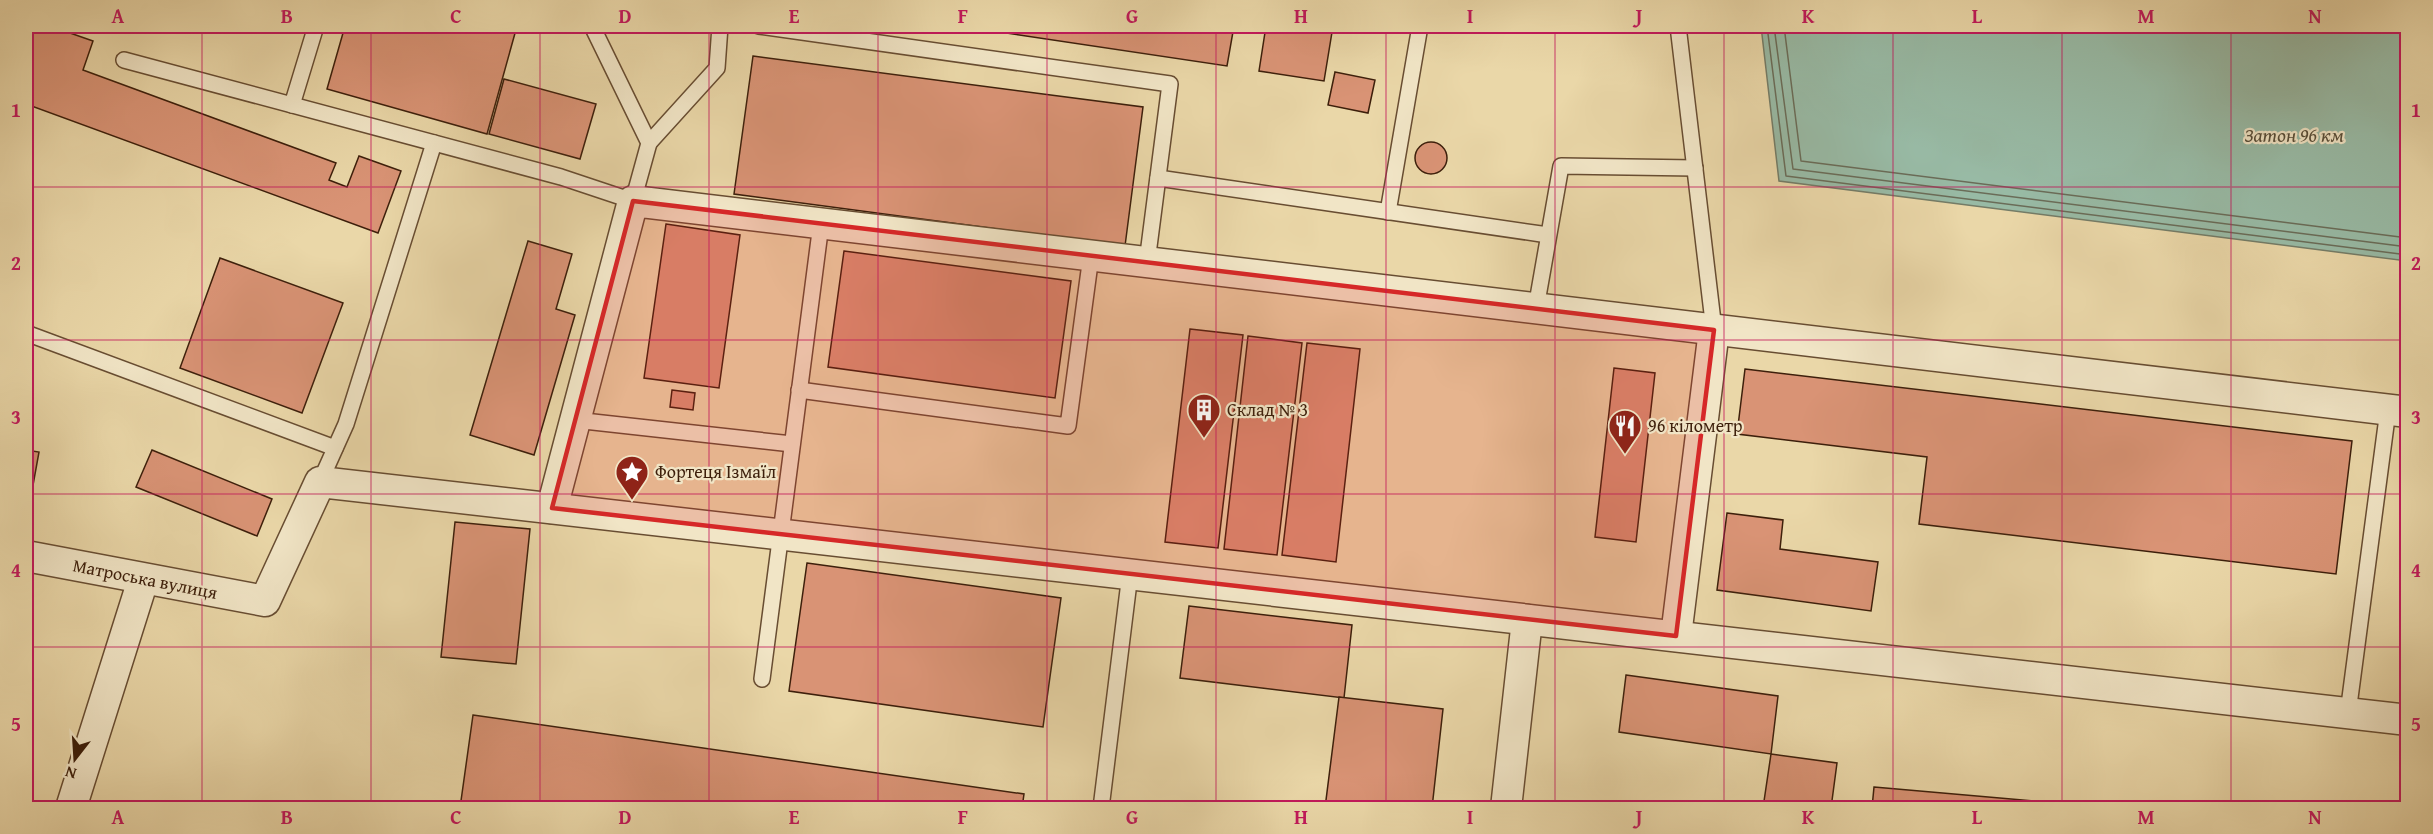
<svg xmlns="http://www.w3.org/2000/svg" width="2433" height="834" font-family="'Gentium Book Plus',serif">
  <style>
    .water { fill: #98baa5; stroke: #747c67; stroke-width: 1.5 }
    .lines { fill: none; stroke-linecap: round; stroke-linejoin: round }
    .shore { stroke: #6a6c58; stroke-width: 1.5 }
    .building { fill: #d99375; stroke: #3d1f0b; stroke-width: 1.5 }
    .lane-casing { stroke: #684d32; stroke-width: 18 }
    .street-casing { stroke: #684d32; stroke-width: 33 }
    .lane { stroke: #f1e5c6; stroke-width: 15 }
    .street { stroke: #f1e5c6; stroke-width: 30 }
    .marked { fill: #d62828; fill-opacity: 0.2; stroke: #d62828; stroke-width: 4.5; stroke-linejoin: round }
    .grid { fill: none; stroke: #c2185b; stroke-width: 1.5; stroke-opacity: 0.55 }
    .labels { text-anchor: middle; stroke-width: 4.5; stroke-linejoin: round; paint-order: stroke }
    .poi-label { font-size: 18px; fill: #3d1f0b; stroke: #f1e5c6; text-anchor: start }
    .street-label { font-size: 18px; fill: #3d1f0b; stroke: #f1e5c6 }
    .water-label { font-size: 20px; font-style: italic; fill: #584e39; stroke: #f1e5c6 }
    .neatline { fill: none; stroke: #c2185b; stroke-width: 2 }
    .grid-label { font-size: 20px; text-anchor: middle; font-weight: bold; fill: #c2185b }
  </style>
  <rect width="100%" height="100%" fill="#ead7a8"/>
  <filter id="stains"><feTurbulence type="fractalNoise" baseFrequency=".00333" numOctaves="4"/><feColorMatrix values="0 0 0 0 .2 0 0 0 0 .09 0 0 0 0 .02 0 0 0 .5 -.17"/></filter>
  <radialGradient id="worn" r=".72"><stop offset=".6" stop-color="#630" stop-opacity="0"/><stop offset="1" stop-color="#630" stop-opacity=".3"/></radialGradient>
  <polygon class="water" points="1761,26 2407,26 2407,261 1779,181"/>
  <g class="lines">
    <g class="shore">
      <polyline points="1767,26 1786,176 2408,255"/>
      <polyline points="1774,26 1793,169 2408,247"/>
      <polyline points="1784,26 1801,161 2408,238"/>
    </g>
  </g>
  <g class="building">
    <polygon points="26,26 50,26 93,41 83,70 336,163 329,180 347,187 359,156 401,171 378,233 26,104"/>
    <polygon points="345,26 517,26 487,134 327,89"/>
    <polygon points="960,26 1234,26 1227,66"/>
    <polygon points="1266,26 1333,26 1324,81 1259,71"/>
    <polygon points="753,56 1143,107 1125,246 734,194"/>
    <polygon points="1335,72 1375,80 1368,113 1328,105"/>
    <polygon points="504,79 596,104 580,159 489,134"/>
    <circle cx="1431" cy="158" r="16"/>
    <polygon points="666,224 740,235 719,388 644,378"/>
    <polygon points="528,241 572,254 556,309 575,315 534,455 470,435"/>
    <polygon points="844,251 1071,281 1055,398 828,367"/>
    <polygon points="220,258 343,303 302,413 180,368"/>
    <polygon points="1190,329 1243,335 1218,548 1165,542"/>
    <polygon points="1248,336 1302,343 1277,555 1224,549"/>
    <polygon points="1307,343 1360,349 1336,562 1282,555"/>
    <polygon points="1614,368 1655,373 1636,542 1595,537"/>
    <polygon points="1745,369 2352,441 2336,574 1919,524 1927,457 1737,434"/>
    <polygon points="672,390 695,393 693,410 670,407"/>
    <polygon points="26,450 39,452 26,524"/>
    <polygon points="152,450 272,499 257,536 136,487"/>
    <polygon points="2408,504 2408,546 2401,545"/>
    <polygon points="1727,513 1783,520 1780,549 1878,562 1871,611 1717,590"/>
    <polygon points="455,522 530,529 516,664 441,657"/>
    <polygon points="807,563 1061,598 1043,727 789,691"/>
    <polygon points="1189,606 1352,625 1344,698 1180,678"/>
    <polygon points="1626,675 1778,696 1771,754 1619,732"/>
    <polygon points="1339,697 1443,709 1432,808 1325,808"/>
    <polygon points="473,715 1024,794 1022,808 460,808"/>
    <polygon points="1771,754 1837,763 1831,808 1763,808"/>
    <polygon points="1874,787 2034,801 2033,808 1872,808"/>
  </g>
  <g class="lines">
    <g class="lane-casing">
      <g id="lane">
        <polyline points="759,26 1170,84 1147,262"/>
        <polyline points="1678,26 1714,330"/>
        <polyline points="124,60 561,177 633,201 649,143 592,26"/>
        <polyline points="292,105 316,26"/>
        <polyline points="649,143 717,68 720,26"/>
        <polyline points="1158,178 1548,235"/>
        <polyline points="1388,212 1420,26"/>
        <polyline points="1536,308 1561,166 1695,168"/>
        <polyline points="26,333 335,448"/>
        <polyline points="799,390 1068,426 1091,256"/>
        <polyline points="575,420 792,444"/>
        <polyline points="320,482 346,424 434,143"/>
        <polyline points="762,679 821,224"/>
        <polyline points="2348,713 2388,410"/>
        <polyline points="1101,808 1130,574"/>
      </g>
    </g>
    <g class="street-casing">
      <g id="street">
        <polyline points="552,508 633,201 2408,412"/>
        <polyline points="26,556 265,601 320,482 2408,720"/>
        <polyline points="1676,636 1714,330"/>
        <polyline points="71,808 143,580"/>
        <polyline points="1506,808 1527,620"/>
      </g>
    </g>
    <use href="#lane" class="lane"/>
    <use href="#street" class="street"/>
  </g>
  <path class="marked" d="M 633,201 L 1714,330 L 1676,636 L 552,508 Z"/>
  <path class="grid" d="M 202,26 L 202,808M 371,26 L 371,808M 540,26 L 540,808M 709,26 L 709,808M 878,26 L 878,808M 1047,26 L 1047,808M 1216,26 L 1216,808M 1386,26 L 1386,808M 1555,26 L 1555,808M 1724,26 L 1724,808M 1893,26 L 1893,808M 2062,26 L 2062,808M 2231,26 L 2231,808M 26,187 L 2408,187M 26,340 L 2408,340M 26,494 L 2408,494M 26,647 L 2408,647"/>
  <defs>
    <g id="building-pin" transform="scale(1.725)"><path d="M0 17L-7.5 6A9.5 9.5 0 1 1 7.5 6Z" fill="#8f2418" stroke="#f1e5c6"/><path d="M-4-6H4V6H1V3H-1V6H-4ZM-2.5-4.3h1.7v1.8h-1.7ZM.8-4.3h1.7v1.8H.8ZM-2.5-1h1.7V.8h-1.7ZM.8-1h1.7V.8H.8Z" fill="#fff"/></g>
    <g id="restaurant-pin" transform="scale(1.725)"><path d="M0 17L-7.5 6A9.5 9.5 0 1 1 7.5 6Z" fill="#8f2418" stroke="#f1e5c6"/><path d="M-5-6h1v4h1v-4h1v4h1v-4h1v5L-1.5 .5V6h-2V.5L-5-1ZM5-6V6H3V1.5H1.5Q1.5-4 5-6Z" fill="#fff"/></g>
    <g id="sight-pin" transform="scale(1.725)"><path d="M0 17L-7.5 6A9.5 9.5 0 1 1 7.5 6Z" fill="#8f2418" stroke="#f1e5c6"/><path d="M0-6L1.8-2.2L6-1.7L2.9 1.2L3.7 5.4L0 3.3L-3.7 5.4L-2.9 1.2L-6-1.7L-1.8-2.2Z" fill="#fff"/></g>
  </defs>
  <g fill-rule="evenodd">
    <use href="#building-pin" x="1204" y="410"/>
    <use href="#restaurant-pin" x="1625" y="426"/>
    <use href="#sight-pin" x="632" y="472"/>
  </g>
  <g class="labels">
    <g class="poi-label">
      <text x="1227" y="416">Склад № 3</text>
      <text x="1648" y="432">96 кілометр</text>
      <text x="655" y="478">Фортеця Ізмаїл</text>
    </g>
    <g class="street-label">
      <text transform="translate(145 579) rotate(11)" y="6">Матроська вулиця</text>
    </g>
    <g class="water-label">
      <text x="2294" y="142">Затон 96 км</text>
    </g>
  </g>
  <rect width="2433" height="834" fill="none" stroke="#ead7a8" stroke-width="66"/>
  <g transform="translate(75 759) rotate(197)" stroke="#f1e5c6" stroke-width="4.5" paint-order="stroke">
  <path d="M0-4.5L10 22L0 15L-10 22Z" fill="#3d1f0b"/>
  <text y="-9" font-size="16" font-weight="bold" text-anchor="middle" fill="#3d1f0b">N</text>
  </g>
  <rect x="33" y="33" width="2367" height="768" class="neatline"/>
  <g class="grid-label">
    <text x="118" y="23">A</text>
    <text x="287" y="23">B</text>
    <text x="456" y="23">C</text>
    <text x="625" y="23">D</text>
    <text x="794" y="23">E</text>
    <text x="963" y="23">F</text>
    <text x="1132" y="23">G</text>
    <text x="1301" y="23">H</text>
    <text x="1470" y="23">I</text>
    <text x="1639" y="23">J</text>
    <text x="1808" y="23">K</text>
    <text x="1977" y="23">L</text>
    <text x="2146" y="23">M</text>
    <text x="2315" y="23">N</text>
    <text x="16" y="117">1</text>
    <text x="2416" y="117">1</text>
    <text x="16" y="270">2</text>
    <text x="2416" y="270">2</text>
    <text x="16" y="424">3</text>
    <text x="2416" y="424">3</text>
    <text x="16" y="577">4</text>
    <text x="2416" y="577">4</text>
    <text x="16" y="731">5</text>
    <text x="2416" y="731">5</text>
    <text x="118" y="824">A</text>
    <text x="287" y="824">B</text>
    <text x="456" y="824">C</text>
    <text x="625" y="824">D</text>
    <text x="794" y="824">E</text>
    <text x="963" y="824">F</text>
    <text x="1132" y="824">G</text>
    <text x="1301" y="824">H</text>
    <text x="1470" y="824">I</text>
    <text x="1639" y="824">J</text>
    <text x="1808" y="824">K</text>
    <text x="1977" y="824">L</text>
    <text x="2146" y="824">M</text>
    <text x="2315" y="824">N</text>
  </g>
  <rect width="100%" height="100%" filter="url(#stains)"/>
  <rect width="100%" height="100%" fill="url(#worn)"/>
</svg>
